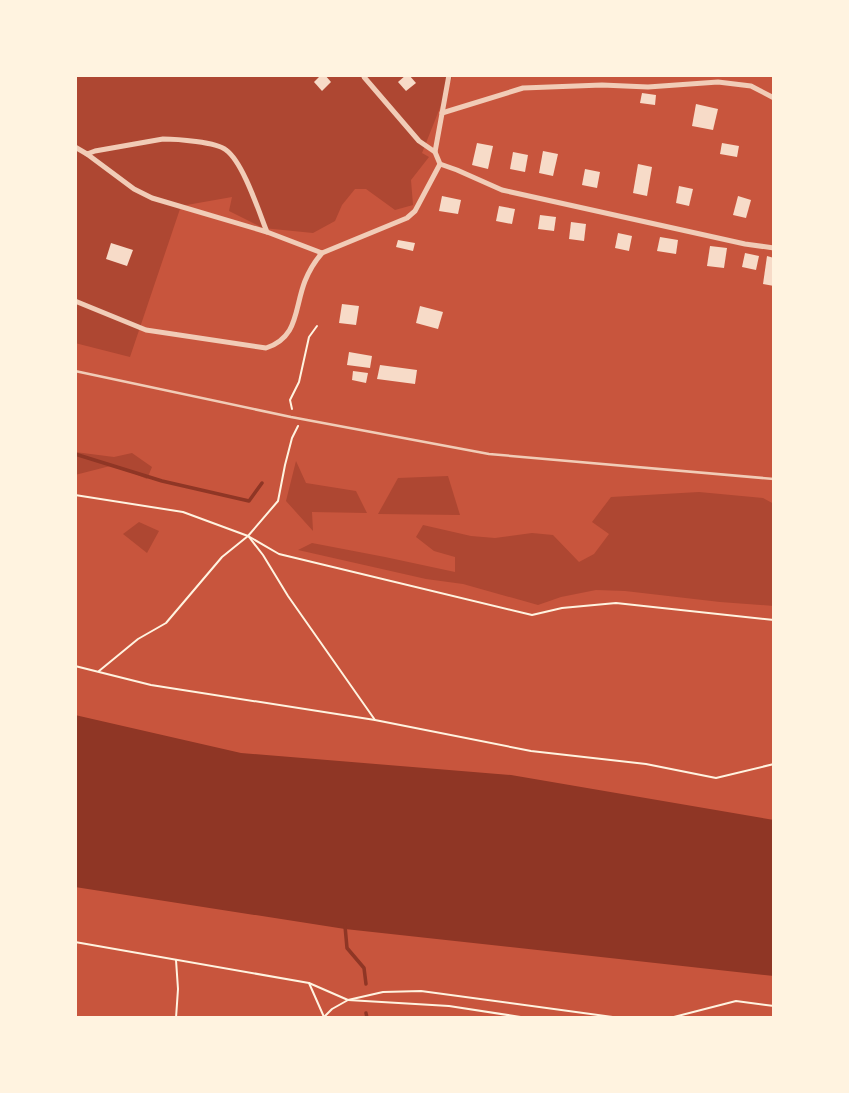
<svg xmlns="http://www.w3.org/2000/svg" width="849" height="1093" font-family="'Golos Text',sans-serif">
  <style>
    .green { fill: #ae4732 }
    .water { fill: #8f3625 }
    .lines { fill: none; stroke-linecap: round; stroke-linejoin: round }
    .stream { stroke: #8f3625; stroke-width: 3.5 }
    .building { fill: #f7dbc8 }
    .path { stroke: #fff3e0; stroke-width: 2 }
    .service { stroke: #f1ccb7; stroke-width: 2.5 }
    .minor { stroke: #f1ccb7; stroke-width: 5 }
  </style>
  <rect width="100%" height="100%" fill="#c8553d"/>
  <g class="green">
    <polygon points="75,75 453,75 422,153 429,157 411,180 413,205 395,210 366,189 355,189 342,205 335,221 313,233 263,228 229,211 232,197 181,206 130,357 75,343"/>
    <polygon points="75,452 114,457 132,453 152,467 147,479 114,465 75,475"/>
    <polygon points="296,461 306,483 356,491 367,513 312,512 313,531 286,501"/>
    <polygon points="448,476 460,515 378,514 398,478"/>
    <polygon points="699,492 763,498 774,504 774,606 720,602 625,591 596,590 561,597 538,605 463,584 426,579 298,550 312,543 385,557 455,572 455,557 434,551 416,537 423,525 471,536 495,538 532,533 553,535 579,562 594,554 609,534 592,522 611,497"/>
    <polygon points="139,522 159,531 147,553 123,534"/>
  </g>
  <polygon class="water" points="75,715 241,753 511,775 774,820 774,976 345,929 75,887"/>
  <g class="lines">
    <g class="stream">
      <polyline points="75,454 162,481 249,501 262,483"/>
      <polyline points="345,926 347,948 364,968 366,984"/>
      <polyline points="366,1013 367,1018"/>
    </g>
  </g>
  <g class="building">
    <polygon points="321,75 325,75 331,82 322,91 314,82"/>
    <polygon points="406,75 409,75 416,83 406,91 398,82"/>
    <polygon points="642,93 656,95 655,105 640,103"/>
    <polygon points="696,104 718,109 713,130 692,126"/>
    <polygon points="477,143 493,146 488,169 472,165"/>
    <polygon points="722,143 739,146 737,157 720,154"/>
    <polygon points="543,151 558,154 553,176 539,173"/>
    <polygon points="513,152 528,155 525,172 510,169"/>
    <polygon points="638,164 652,167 647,196 633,193"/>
    <polygon points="585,169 600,172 597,188 582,185"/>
    <polygon points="679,186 693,189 689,206 676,203"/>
    <polygon points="442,196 461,200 458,214 439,211"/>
    <polygon points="738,196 751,200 746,218 733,215"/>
    <polygon points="499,206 515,209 512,224 496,221"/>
    <polygon points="540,215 556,217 554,231 538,229"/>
    <polygon points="571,222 586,224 584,241 569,239"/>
    <polygon points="618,233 632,236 629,251 615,248"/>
    <polygon points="660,237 678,240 676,254 657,251"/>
    <polygon points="398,240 415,243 413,251 396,247"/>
    <polygon points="111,243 133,250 127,266 106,259"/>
    <polygon points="710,246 727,248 724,268 707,266"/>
    <polygon points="745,253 759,256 756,270 742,267"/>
    <polygon points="767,256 774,258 774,286 763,284"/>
    <polygon points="342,304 359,306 356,325 339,323"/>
    <polygon points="420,306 443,312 438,329 416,323"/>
    <polygon points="349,352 372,356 370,368 347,365"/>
    <polygon points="380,365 417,370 415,384 377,379"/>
    <polygon points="353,371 368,373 366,383 352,380"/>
  </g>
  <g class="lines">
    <g class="path">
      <polyline points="292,409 290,400 299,382 309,337 317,326"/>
      <polyline points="75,495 183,512 248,536 279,554 532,615 562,608 616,603 774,620"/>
      <polyline points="249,537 263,555 288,596 375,720"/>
      <polyline points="75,666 151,685 375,720 531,751 646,764 716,778 774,764"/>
      <polyline points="99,671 138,639 166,623 222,557 248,536 278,501 285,465 292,438 298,426"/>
      <polyline points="75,942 309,983 324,1017"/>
      <polyline points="176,960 178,989 176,1018"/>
      <polyline points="309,983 348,1000 449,1006 527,1018"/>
      <polyline points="324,1017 332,1009 348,1000 383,992 421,991 620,1018"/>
      <polyline points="670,1018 736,1001 774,1006"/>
    </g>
    <polyline class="service" points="75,371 291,417 489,454 774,479"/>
    <g class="minor">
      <polyline points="364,77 419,141 435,152 449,75"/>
      <polyline points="442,113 523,88 602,85 648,87 718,82 751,86 774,98"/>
      <path d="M 75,147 L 87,154 L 95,151 L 163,139 C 176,139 217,142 226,150 C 243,162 259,212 267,232 L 322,253 L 407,218 L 415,211 L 440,164 L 435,152"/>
      <polyline points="87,154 134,189 152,198 267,232"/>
      <polyline points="440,164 457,170 502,190 745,244 774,248"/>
      <path d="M 75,301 L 146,330 L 266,348 C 299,337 294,309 305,281 C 309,271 315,261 322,253"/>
    </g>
  </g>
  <rect width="849" height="1093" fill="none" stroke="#fff3e0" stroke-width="154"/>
</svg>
